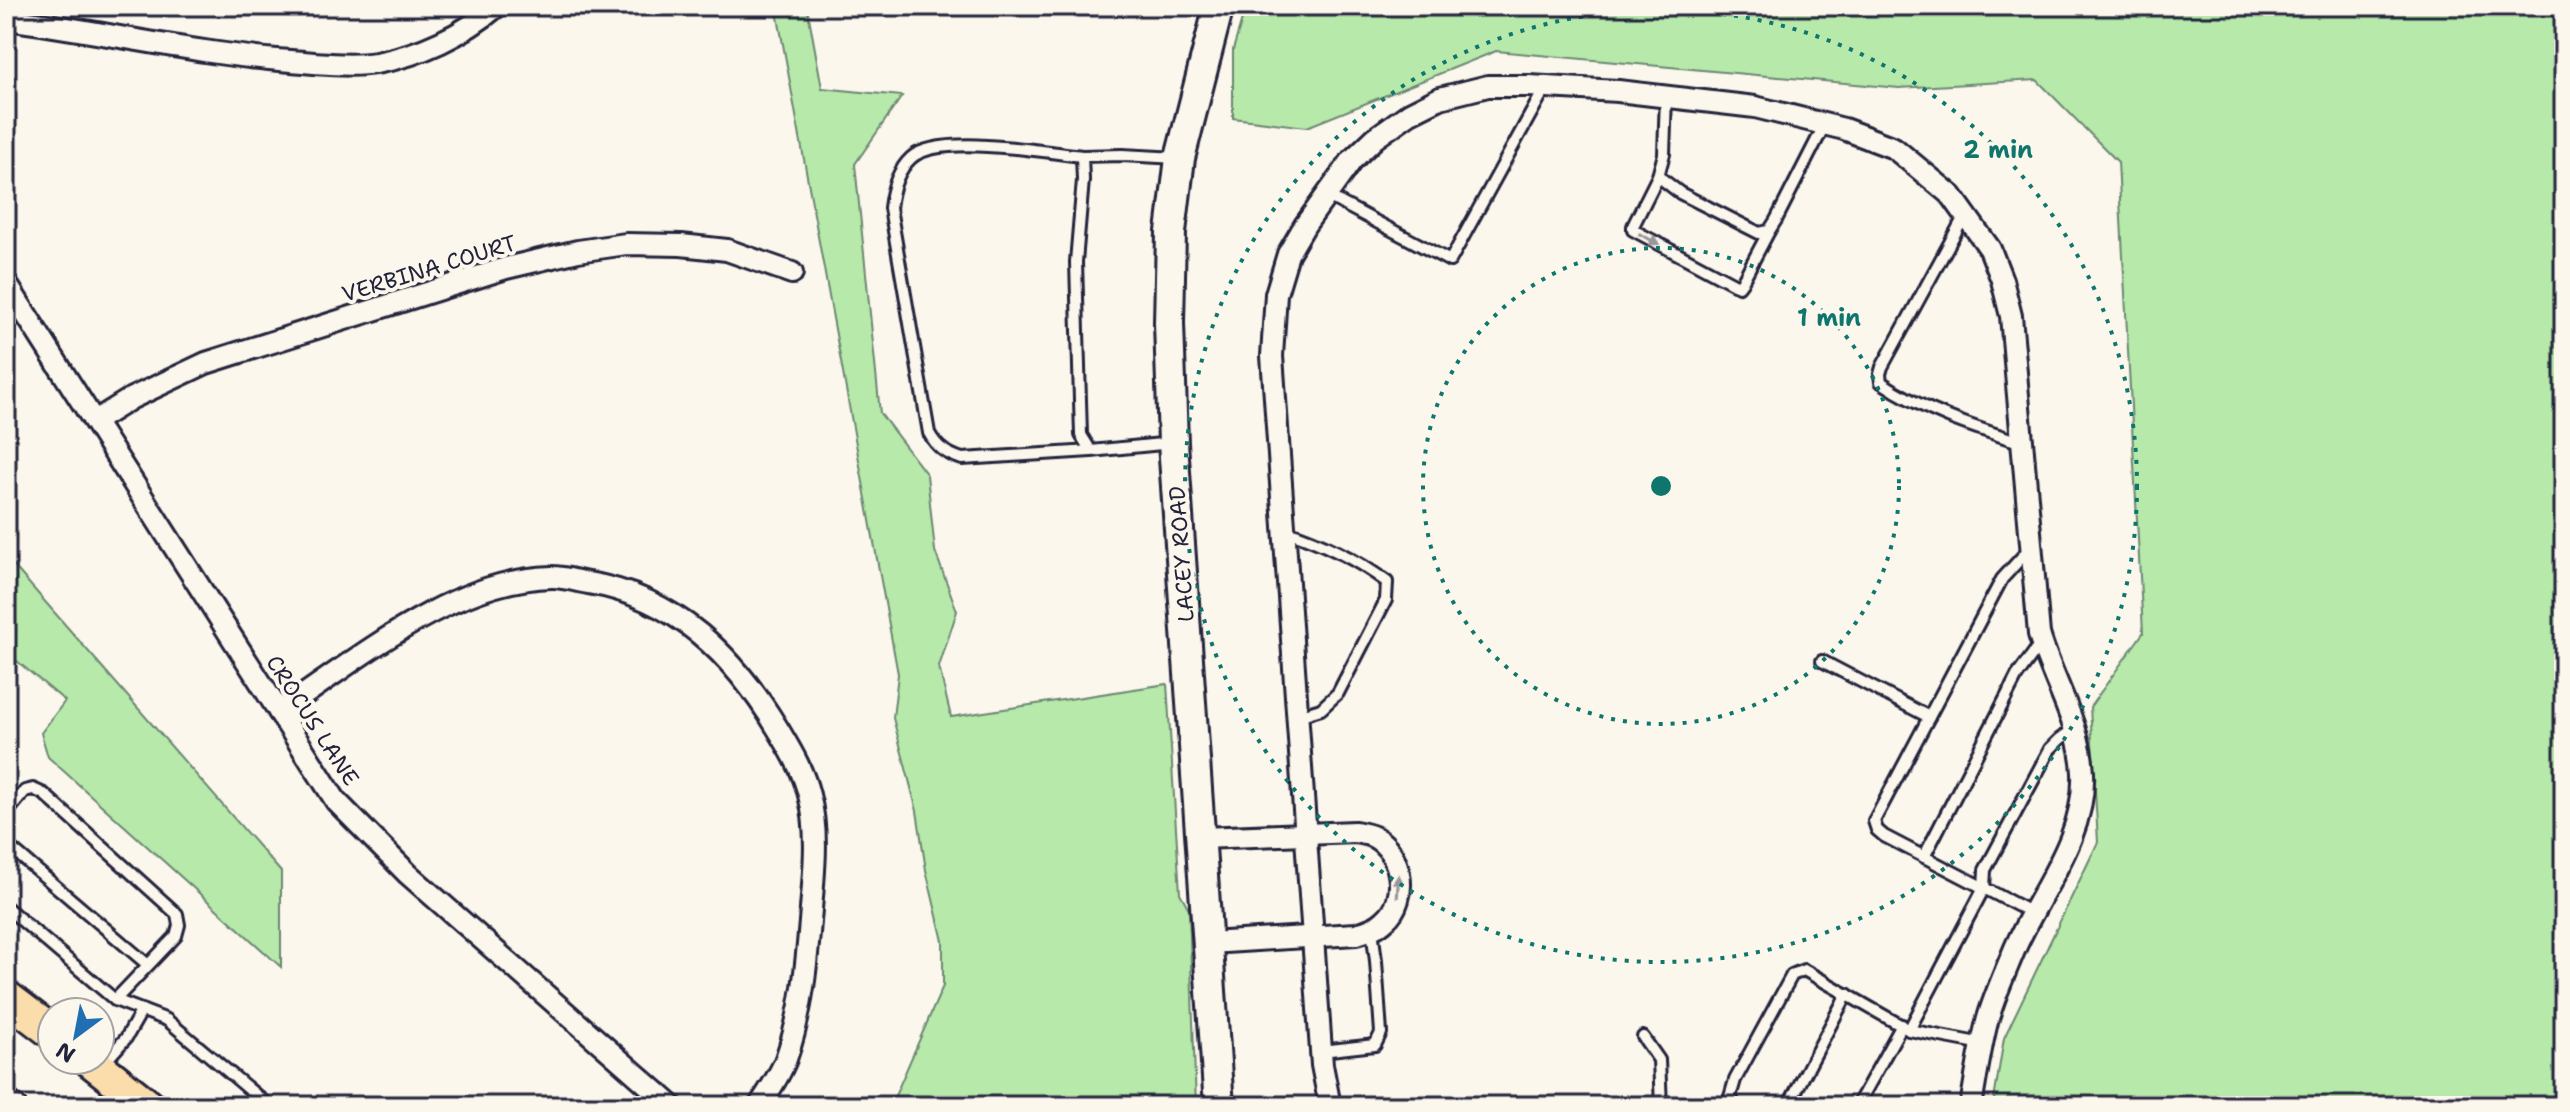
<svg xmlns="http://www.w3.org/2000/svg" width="2570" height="1112" font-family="'Shantell Sans',sans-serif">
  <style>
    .green { fill: #b6e9aa; stroke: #6c8672; stroke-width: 2 }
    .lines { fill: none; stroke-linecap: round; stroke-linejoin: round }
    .lane-casing { stroke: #22223b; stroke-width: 16 }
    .street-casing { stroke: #22223b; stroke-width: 26 }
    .secondary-casing { stroke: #22223b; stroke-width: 34 }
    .primary-casing { stroke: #22223b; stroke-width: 38 }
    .lane { stroke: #fbf7ec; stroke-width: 10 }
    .street { stroke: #fbf7ec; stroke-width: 20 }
    .secondary { stroke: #fbf7ec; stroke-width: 28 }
    .primary { stroke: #fbddab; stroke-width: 32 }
    .oneway { fill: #99979c }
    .ring { fill: none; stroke: #0f766e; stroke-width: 4; stroke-dasharray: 4 8 }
    .labels { text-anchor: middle; stroke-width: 8; stroke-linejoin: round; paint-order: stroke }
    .street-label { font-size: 22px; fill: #22223b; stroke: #fbf7ec }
    .centre { fill: #0f766e; stroke: #fbf7ec; stroke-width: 4 }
    .ring-label { font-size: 24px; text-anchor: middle; font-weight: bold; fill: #0f766e; stroke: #fbf7ec; stroke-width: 8; stroke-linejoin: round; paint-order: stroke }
  </style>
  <rect width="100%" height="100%" fill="#fbf7ec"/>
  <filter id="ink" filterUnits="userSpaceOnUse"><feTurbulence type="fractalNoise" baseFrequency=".0125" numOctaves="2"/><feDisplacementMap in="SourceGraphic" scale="16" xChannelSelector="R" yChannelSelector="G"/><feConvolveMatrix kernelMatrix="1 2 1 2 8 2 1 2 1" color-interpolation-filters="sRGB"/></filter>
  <g filter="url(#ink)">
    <g class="green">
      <polygon points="776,6 807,6 822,88 902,96 855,164 880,413 927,475 935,551 957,611 939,667 951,717 1167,684 1180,893 1189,909 1196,1106 900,1106 894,1098 943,986 943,941 926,870 917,811 893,718 898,674"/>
      <polygon points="1246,6 2564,6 2564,1106 1993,1106 2004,1038 2098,842 2090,707 2143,633 2118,162 2037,80 1899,88 1496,51 1307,127 1233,118 1233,50"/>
      <polygon points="6,557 281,872 281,967 48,757 41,733 65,701 6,652"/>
    </g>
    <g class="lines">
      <g class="lane-casing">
        <g id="lane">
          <polyline points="1666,96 1664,154 1658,176 1680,193 1759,233 1769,231 1776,220 1825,124"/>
          <path d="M 1082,156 C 1044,152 939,133 911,158 C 897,171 892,190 890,208 L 929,433 C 937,448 947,454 962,459 L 1091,451"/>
          <polyline points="1658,176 1633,226 1633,230 1734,284 1739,286 1742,282 1769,231"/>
          <polyline points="1326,195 1450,261 1545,88"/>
          <path d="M 1965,215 L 1882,367 L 1880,374 L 1881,382 C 1923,411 1975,428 2023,443"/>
          <polyline points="1172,443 1091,451 1081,435 1076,262 1083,180 1082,156 1122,155 1178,158"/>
          <path d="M 1284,530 C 1321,542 1356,559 1387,582 L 1386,600 L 1338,693 L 1321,709 L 1298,716"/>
          <polyline points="2030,548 2002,579 1874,821 1877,830 1884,836 2032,913"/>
          <polyline points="1822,661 1929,717"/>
          <polyline points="6,814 25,791 33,789 44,794 177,914 179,925 176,936 115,1000"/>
          <polyline points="6,844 147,964"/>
          <polyline points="1924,857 2017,676 2041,643"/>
          <polyline points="6,907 115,1000 167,1020 269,1106"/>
          <polyline points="1909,1030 1984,888 1985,870 2050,749 2060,739 2074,729"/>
          <polyline points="1643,1037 1659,1060 1661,1106"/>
          <polyline points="1321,1051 1375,1045 1381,1033 1376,961 1372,929"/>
          <polyline points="104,1063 126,1038 142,1010"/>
          <polyline points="1736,1106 1730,1097 1735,1080 1792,975 1804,970 1909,1030 1983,1044"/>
          <polyline points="1788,1106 1847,994"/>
          <polyline points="1857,1106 1902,1025"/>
        </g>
      </g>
      <g class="street-casing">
        <g id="street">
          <path d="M 6,19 C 101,31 195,54 291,61 C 318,63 349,67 376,63 C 420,55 463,35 497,6"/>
          <polyline points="6,283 336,801 408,874 672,1106"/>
          <polyline points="95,421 132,398 206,363 506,268 578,251 626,244 681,245 727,250 792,273"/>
          <path d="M 279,712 C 358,659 453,579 552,577 C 564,577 577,581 588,583 C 676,597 734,656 778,729 C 791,751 803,770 809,795 C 819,832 814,872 811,909 C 807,960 803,1010 786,1059 C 780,1075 769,1091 759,1106"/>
          <path d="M 1201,838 L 1355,832 C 1361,833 1368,834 1374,837 C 1402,852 1410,899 1385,920 C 1377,928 1367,931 1356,934 L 1209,943"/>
          <polyline points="6,1099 15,1106"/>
          <path d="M 1330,1106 L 1322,1065 L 1272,356 L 1276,294 L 1288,254 L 1305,225 L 1352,160 L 1375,138 L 1410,113 L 1440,98 L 1488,86 L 1529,86 L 1618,91 L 1755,107 L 1844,129 L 1894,148 L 1952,196 L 1990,249 L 2002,280 L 2011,316 L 2039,634 C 2052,680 2081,724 2083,773 C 2086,840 2037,894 2013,953 C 2004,975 1993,999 1987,1022 C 1980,1049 1976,1078 1971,1106"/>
        </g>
      </g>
      <g class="secondary-casing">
        <polyline id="secondary" points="1219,6 1180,158 1171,232 1169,323 1173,443 1219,1106"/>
      </g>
      <g class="primary-casing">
        <g id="primary">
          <polyline points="6,997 52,1032"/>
          <polyline points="90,1060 148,1106"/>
        </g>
      </g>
      <use href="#lane" class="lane"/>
      <use href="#street" class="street"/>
      <use href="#secondary" class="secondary"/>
      <use href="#primary" class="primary"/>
    </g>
    <defs><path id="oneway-solid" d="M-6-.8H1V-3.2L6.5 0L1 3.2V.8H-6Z" transform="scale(2)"/></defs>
    <g class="oneway">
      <use href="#oneway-solid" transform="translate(1649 239) rotate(28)"/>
      <use href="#oneway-solid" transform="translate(1398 886) rotate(-86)"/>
    </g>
  </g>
  <g class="ring">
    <circle cx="1661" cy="486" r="238"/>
    <circle cx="1661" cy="486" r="476"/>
  </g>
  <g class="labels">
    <g class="street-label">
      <text transform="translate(429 268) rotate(-17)" y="8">VERBINA COURT</text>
      <text transform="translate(1181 554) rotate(-94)" y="8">LACEY ROAD</text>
      <text transform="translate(313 720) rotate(57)" y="8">CROCUS LANE</text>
    </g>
  </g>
  <circle cx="1661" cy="486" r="12" class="centre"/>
  <g class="ring-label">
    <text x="1998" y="158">2 min</text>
    <text x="1829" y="326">1 min</text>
  </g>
  <rect width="2570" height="1112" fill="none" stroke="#fbf7ec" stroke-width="32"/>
  <rect x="16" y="16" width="2538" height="1080" fill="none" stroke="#22223b" stroke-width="3" filter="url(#ink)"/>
  <g transform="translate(76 1036) rotate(212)"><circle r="38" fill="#fbf7ec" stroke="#a4a2a5" stroke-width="2"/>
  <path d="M0-6L14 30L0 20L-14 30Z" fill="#1f6fb2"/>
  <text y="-12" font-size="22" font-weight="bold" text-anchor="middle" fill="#22223b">N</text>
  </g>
</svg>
